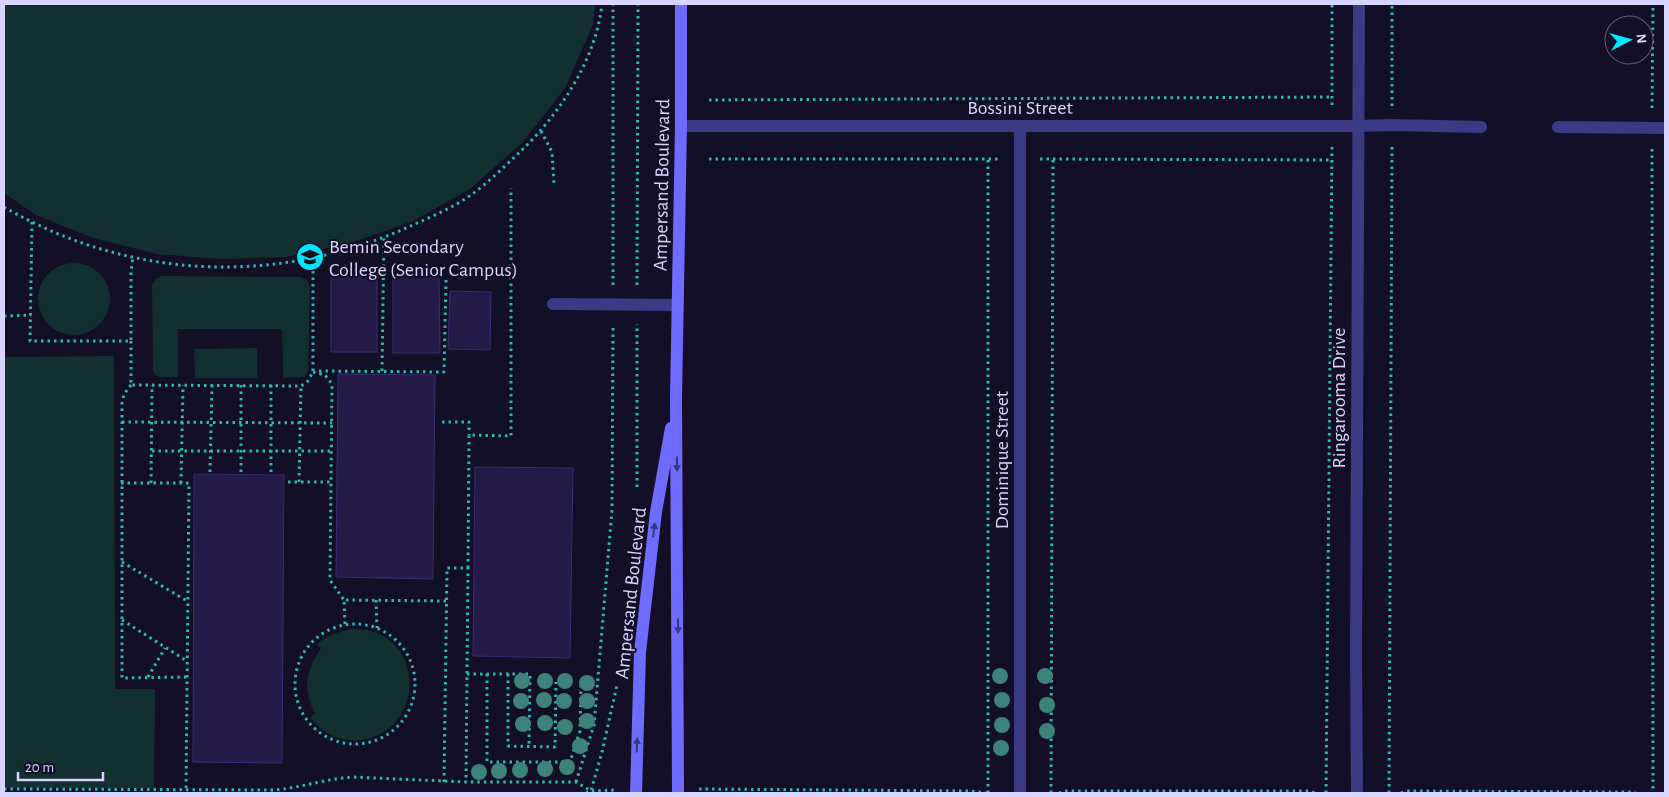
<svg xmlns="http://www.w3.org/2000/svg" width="1669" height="797" font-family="'Alegreya Sans',sans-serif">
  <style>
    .green { fill: #12302f }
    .building { fill: #241b47; stroke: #3b2d73 }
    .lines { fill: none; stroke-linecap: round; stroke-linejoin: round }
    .path { stroke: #2fb8b0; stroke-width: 3; stroke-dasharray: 2.5 4; stroke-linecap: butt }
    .lane { stroke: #3d3a85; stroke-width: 12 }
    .street { stroke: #3d3a85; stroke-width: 12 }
    .secondary { stroke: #6f6bff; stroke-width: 12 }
    .tree { fill: #3d827b }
    .oneway { fill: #38347d }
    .labels { text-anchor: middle; stroke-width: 4; stroke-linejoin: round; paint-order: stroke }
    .street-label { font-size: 20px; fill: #d9d4ff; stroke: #130f26 }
    .poi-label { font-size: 20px; fill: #d9d4ff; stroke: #130f26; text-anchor: start }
  </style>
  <rect width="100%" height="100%" fill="#130f26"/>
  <g class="green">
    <polygon points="4,4 595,4 593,25 565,88 523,142 470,189 413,221 351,243 286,257 221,259 157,254 93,238 36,215 4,193"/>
    <circle cx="74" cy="299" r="36"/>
    <polygon points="162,276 301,277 307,280 310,287 308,370 305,377 283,378 282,329 178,329 178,377 160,377 155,375 153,370 152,285 156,279"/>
    <polygon points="257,348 257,378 195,378 194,349"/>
    <polygon points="114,356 115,689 155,689 154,788 4,788 4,357"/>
    <path d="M 351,629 C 356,629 362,629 367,630 C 432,644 420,746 348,740 C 333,739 319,729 310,717 L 315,714 C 303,688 305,672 321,648 L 316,645 C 327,635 338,632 351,629 Z"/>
  </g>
  <g class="building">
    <rect x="331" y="273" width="46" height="79"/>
    <polygon points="393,274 439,274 440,353 393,353"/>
    <polygon points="450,291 491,292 490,350 448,349"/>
    <polygon points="338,374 435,375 433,579 336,577"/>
    <polygon points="475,467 573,468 570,658 473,656"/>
    <polygon points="194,474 284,475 282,763 193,762"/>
  </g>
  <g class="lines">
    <g class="path">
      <polyline points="709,100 1332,97"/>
      <polyline points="1332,105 1332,4"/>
      <polyline points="1392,106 1392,4"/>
      <polyline points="1652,108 1653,4"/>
      <polyline points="541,131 552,152 554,184"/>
      <polyline points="1652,149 1653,793"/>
      <polyline points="709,159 999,159"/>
      <polyline points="1040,159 1332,160"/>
      <path d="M 4,207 C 128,279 272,286 404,229 C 426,219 451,209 471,195 C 489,182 506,165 522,150 C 561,112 596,59 602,4"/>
      <polyline points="32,222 30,341 131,341 131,272 133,256"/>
      <polyline points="613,285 613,4"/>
      <polyline points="637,285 638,4"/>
      <polyline points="4,316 31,315"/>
      <polyline points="131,341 131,385 301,386 308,381 313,372 313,257"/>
      <polyline points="319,371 444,372 446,280"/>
      <polyline points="382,371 384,237"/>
      <polyline points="313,372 325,375 332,384 330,580 344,600"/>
      <polyline points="131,385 124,394 122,403 122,678 187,677"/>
      <polyline points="122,422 332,423"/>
      <polyline points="442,422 469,422 469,435"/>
      <polyline points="152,451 331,451"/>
      <polyline points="210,472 212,385"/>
      <polyline points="241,472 241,385"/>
      <polyline points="271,472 271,385"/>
      <polyline points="288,482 331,482"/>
      <polyline points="299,482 301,386"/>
      <polyline points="121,483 189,483 186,790"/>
      <polyline points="151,483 152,385"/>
      <polyline points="181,483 183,385"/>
      <polyline points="637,487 637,324"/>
      <polyline points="122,562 187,601"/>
      <polyline points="468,568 469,435 511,436 511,188"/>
      <polyline points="376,600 377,628"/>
      <polyline points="122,620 187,661"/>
      <circle cx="355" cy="684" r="60"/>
      <polyline points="345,624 344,600 446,601"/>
      <polyline points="467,674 530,674 529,747"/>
      <polyline points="487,674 487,762 570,762 580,731 581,684"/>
      <polyline points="508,674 508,746 555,747 556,682"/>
      <polyline points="148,677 165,648"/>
      <polyline points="444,782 447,568 468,568 466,782"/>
      <polyline points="576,782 594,725 612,510 613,324"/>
      <path d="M 4,789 L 274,790 C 300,788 325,779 352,777 L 466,782 L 576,782 L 591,791 L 615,790"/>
      <polyline points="699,789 971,791 986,793"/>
      <polyline points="586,793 591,791 602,752 617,685"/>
      <polyline points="988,793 988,159"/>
      <polyline points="1051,793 1053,159"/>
      <polyline points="1059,793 1064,791 1310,791 1315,793"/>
      <polyline points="1326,793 1332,146"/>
      <polyline points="1389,793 1392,144"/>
      <polyline points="1401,793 1406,791 1629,792 1636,793"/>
    </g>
    <g class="lane">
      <polyline points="1358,126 1392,125 1481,127"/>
      <polyline points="1558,127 1665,128"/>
      <polyline points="553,304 677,305"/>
    </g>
    <g class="street">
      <polyline points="681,126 1358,126"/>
      <polyline points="1020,793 1020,126"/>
      <polyline points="1357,793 1356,654 1359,4"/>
    </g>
    <g class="secondary">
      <polyline points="636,793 640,652 656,512 671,428"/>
      <polyline points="678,793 676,398 681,126 681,4"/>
    </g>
  </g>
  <g class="tree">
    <circle cx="1000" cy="676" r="8"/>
    <circle cx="1045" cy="676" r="8"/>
    <circle cx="522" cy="681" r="8"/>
    <circle cx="545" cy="681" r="8"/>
    <circle cx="565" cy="681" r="8"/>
    <circle cx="587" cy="683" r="8"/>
    <circle cx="544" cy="700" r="8"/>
    <circle cx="1002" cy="700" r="8"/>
    <circle cx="521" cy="701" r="8"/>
    <circle cx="564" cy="701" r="8"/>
    <circle cx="587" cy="701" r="8"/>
    <circle cx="1047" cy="705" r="8"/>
    <circle cx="587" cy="721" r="8"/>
    <circle cx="545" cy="723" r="8"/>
    <circle cx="523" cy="724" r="8"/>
    <circle cx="1002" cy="725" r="8"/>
    <circle cx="565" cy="727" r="8"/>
    <circle cx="1047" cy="731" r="8"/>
    <circle cx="580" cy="746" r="8"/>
    <circle cx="1001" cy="748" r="8"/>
    <circle cx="567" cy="767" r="8"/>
    <circle cx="545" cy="769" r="8"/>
    <circle cx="520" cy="770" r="8"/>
    <circle cx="499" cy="771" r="8"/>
    <circle cx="479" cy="772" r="8"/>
  </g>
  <defs><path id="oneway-solid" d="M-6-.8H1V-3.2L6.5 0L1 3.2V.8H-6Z" transform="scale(1.25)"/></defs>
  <g class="oneway">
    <use href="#oneway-solid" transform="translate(677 464) rotate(89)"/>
    <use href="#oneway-solid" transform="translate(654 530) rotate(-83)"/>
    <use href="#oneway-solid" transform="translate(678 626) rotate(90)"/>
    <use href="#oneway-solid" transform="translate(637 745) rotate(-88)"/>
  </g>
  <defs>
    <g id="school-disc" transform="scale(1.4375)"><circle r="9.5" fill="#00e5ff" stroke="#130f26"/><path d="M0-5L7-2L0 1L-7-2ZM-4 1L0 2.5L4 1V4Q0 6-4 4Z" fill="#111"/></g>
  </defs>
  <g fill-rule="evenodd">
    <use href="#school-disc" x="310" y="257"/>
  </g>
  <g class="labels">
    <g class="street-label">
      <text x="1020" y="114">Bossini Street</text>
      <text transform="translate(661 185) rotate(-89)" y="7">Ampersand Boulevard</text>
      <text transform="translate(1338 398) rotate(-90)" y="7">Ringarooma Drive</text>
      <text transform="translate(1001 460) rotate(-90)" y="7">Dominique Street</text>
      <text transform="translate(630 593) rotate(-84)" y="7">Ampersand Boulevard</text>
    </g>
    <g class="poi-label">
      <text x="329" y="253">Bemin Secondary<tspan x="329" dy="23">College (Senior Campus)</tspan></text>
    </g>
  </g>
  <rect width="1669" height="797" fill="none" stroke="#d9d4ff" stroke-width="10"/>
  <g transform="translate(1629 40) rotate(84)"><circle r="24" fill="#130f26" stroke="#625e7d"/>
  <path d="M0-4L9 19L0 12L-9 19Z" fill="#00e5ff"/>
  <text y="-8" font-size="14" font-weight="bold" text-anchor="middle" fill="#d9d4ff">N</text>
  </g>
  <path d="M18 772v8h85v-8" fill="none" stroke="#d9d4ff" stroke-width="2.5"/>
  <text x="25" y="772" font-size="15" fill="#d9d4ff" stroke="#130f26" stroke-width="4" paint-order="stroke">20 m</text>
</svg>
